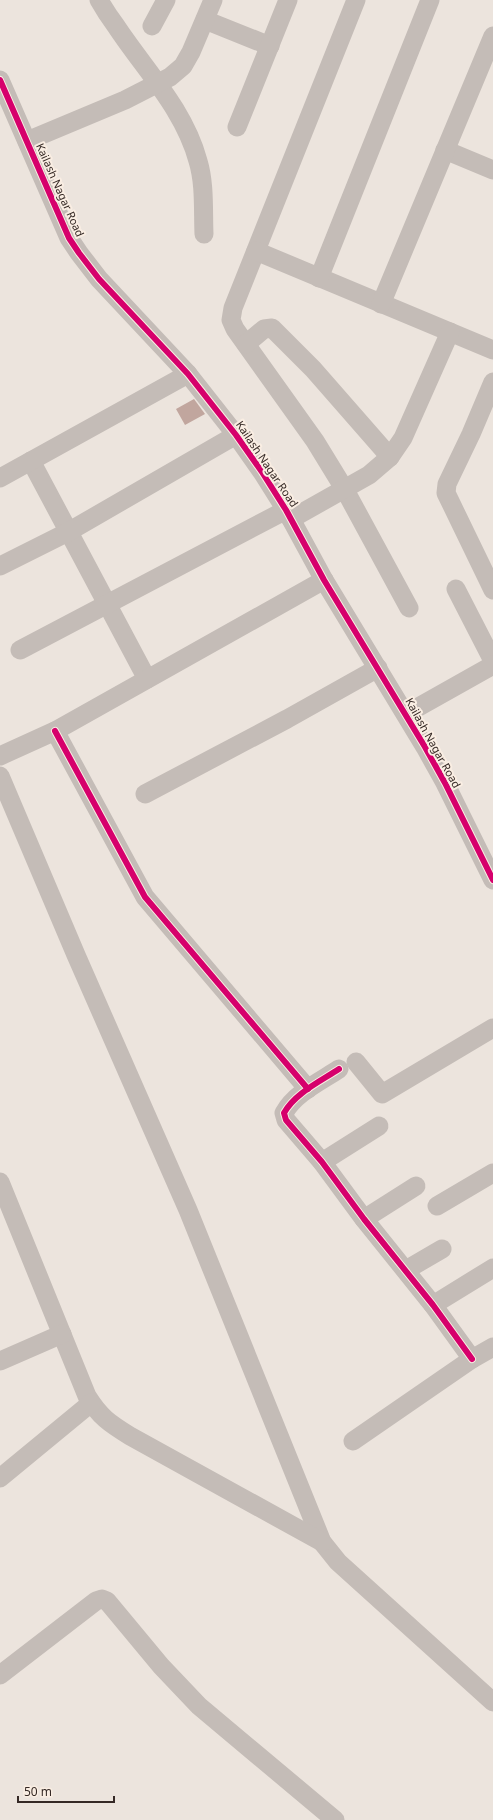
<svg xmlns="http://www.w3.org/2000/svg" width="493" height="1820" font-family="'Noto Sans',sans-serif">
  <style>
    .building { fill: #c1a69e }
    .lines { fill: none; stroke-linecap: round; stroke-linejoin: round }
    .minor { stroke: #c4bcb7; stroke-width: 19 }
    .cycleway-casing { stroke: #faeee3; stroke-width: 8 }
    .cycleway { stroke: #d6006c; stroke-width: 6 }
    .labels { text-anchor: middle; stroke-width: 4; stroke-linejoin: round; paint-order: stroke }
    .street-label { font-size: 11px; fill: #352925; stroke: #faeee3 }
  </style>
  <rect width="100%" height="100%" fill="#ece4dd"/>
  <polygon class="building" points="194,399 205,414 185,425 176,409"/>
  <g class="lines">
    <g class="minor">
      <path d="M 99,0 C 104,9 110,18 116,26 C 145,70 184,109 198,161 C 205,184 203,211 204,234"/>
      <polyline points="356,0 233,308 231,320 235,329 315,441 345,490 409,608"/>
      <polyline points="205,20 270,46"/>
      <polyline points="152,26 166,0"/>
      <polyline points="0,80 69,238 79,253 99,279 188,374 236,435 262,472 286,510 324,580 425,747 445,783 493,880"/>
      <polyline points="237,127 288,0"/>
      <polyline points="27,141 125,100 170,77 183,66 191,52 213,0"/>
      <polyline points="445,150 493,170"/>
      <polyline points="256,251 493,350"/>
      <polyline points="319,278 430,0"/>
      <polyline points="381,304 493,36"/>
      <polyline points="246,344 264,329 272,328 313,369 390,457"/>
      <polyline points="493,382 471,434 447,484 446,493 493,590"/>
      <polyline points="31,461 147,679"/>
      <polyline points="0,478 188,374"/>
      <polyline points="291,519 369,475 390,457 403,438 450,332"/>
      <polyline points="0,566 68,532 236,435"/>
      <polyline points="456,589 493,661"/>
      <polyline points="20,650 286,510"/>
      <polyline points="406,714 493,665"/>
      <polyline points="55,731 145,897 308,1089"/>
      <polyline points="0,756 55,731 324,580"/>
      <polyline points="0,776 76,955 188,1210 322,1542 338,1562 493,1702"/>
      <polyline points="145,794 287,719 378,668"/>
      <polyline points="356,1062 382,1094 493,1028"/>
      <path d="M 339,1069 C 321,1081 295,1093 284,1113 L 286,1120 L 322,1162 L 364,1219 L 433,1305 L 472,1359"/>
      <polyline points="322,1162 379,1126"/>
      <path d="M 0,1182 L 87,1396 C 100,1417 109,1423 130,1436 L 322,1542"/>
      <polyline points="437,1206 493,1173"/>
      <polyline points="364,1219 416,1186"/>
      <polyline points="406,1270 442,1249"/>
      <polyline points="433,1305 493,1268"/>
      <polyline points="0,1361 62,1334"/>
      <polyline points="353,1441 472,1359 493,1347"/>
      <polyline points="0,1478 91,1403"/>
      <polyline points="0,1675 96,1601 102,1599 107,1601 161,1666 199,1706 335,1820"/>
    </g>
    <g class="cycleway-casing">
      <g id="cycleway">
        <polyline points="0,80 69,238 79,253 99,279 188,374 236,435 262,472 286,510 324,580 425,747 445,783 493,880"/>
        <polyline points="55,731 145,897 308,1089"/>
        <path d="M 339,1069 C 321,1081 295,1093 284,1113 L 286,1120 L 322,1162 L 364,1219 L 433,1305 L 472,1359"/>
      </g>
    </g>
    <use href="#cycleway" class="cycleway"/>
  </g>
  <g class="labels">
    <g class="street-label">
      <text transform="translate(60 190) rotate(66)" y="4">Kailash Nagar Road</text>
      <text transform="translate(267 464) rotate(56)" y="4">Kailash Nagar Road</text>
      <text transform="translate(433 743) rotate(61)" y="4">Kailash Nagar Road</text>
    </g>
  </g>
  <path d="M18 1796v6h96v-6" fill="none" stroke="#352925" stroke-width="2"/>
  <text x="24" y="1796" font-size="12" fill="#352925" stroke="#faeee3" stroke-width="3" paint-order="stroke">50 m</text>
</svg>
